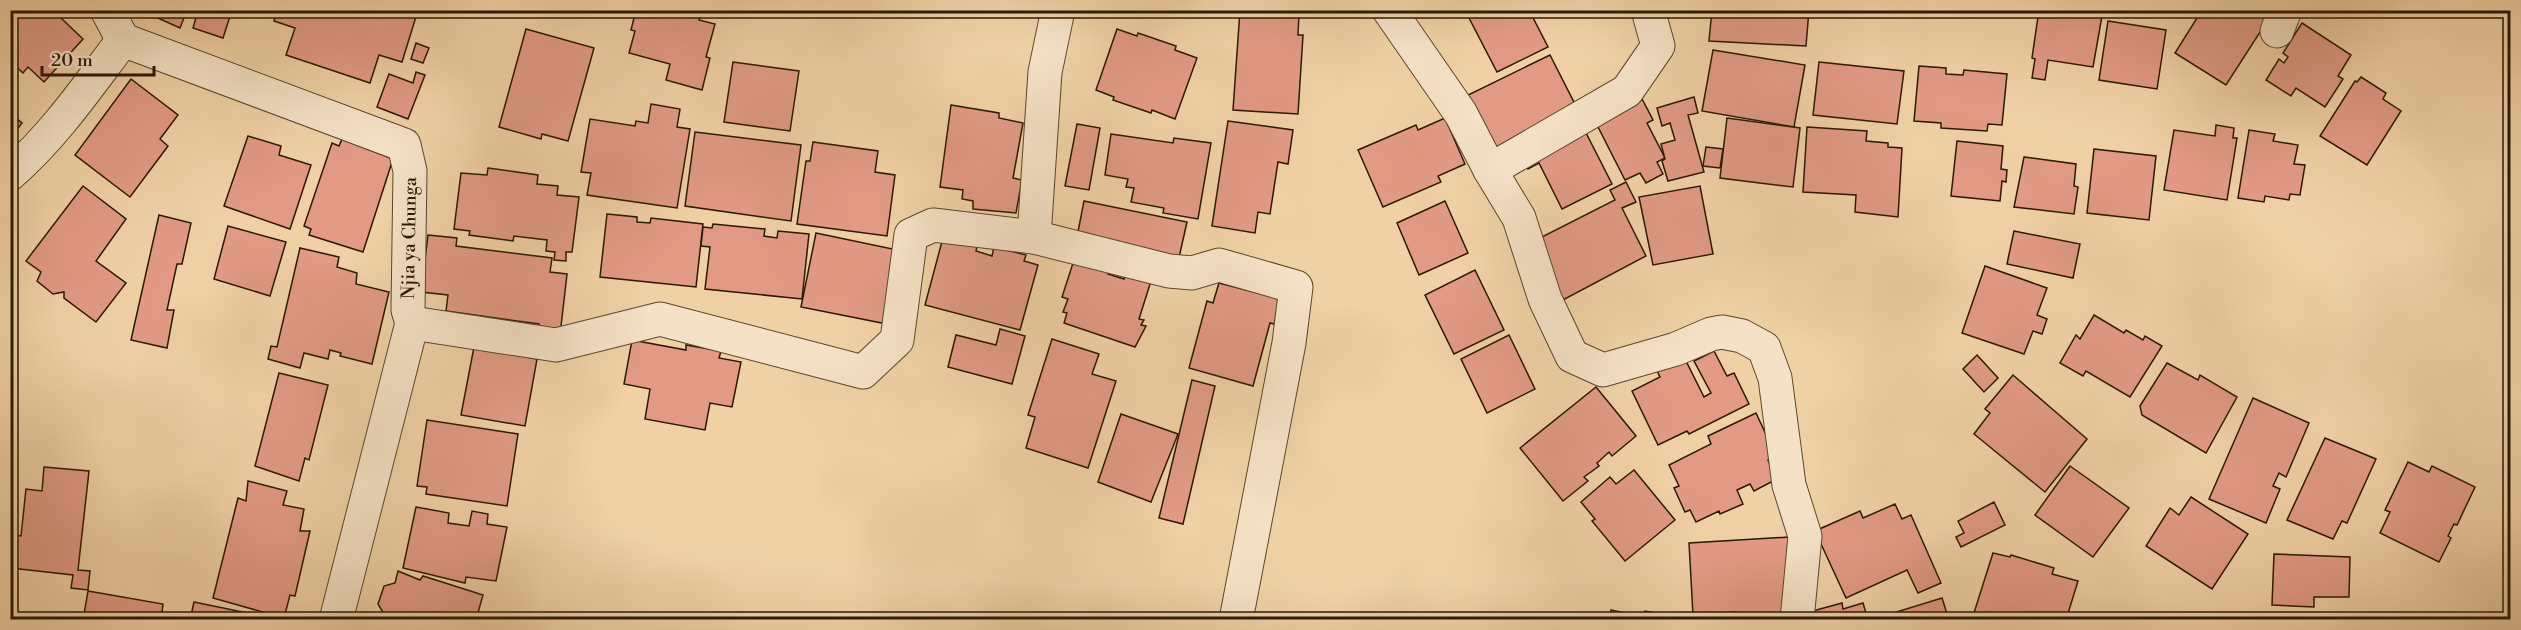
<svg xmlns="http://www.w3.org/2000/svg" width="2521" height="630" font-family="'Libre Bodoni',serif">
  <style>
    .building { fill: #e29a85; stroke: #2b1802; stroke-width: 1.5 }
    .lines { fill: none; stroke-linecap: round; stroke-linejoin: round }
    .street-casing { stroke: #5c462b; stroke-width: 35 }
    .street { stroke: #f5e1c5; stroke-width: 33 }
    .labels { text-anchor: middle; stroke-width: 4.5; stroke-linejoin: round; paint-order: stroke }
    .street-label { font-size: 18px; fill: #2b1802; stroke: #f5e1c5 }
  </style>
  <rect width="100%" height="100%" fill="#f0d1a6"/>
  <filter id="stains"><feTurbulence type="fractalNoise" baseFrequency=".00333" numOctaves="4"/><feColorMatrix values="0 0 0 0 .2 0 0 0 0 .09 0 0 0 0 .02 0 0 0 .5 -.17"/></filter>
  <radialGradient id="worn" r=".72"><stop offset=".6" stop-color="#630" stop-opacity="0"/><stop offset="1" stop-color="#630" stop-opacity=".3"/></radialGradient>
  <g class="building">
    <polygon points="10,10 60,10 64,14 60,17 83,39 44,82 28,67 23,73 10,61"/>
    <polygon points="140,10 187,10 180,28"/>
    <polygon points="198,10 232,10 223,38 193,28"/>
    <polygon points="277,10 418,10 402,62 379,55 370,83 286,55 295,28 274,21"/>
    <polygon points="636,10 689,10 701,14 699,20 715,24 706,57 710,58 702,90 666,80 670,64 629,53 635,31 631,30"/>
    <polygon points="1240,10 1299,14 1298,35 1303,35 1298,114 1233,110"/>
    <polygon points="1478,10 1529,10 1548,47 1497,72 1468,16"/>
    <polygon points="1712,10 1809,10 1806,46 1709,41"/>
    <polygon points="2039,10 2069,10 2102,16 2093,67 2048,60 2045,80 2032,78 2035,59 2032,58"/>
    <polygon points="2202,10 2273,12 2226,85 2175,53"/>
    <polygon points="2108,21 2166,30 2157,89 2099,80"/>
    <polygon points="2302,23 2351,55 2338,76 2343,79 2325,107 2296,88 2291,96 2266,80 2279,59 2284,63 2288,57 2283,53"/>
    <polygon points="526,29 594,48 568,141 542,134 541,139 499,127"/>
    <polygon points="1117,29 1137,36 1138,33 1176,46 1175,50 1197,58 1175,119 1152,110 1151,113 1113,100 1114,97 1096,90"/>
    <polygon points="416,43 429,48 423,63 411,59"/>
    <polygon points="1713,50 1805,65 1794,127 1702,111"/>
    <polygon points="1550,55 1580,114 1495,156 1466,96"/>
    <polygon points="733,62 799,71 790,131 724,122"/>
    <polygon points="1819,62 1904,71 1897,124 1813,115"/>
    <polygon points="1919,66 1946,68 1946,74 1963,75 1964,70 2007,74 2002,125 1988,124 1987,131 1941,128 1941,123 1914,121"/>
    <polygon points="416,72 425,75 408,119 377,107 389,74 413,83"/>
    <polygon points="2361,77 2386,93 2383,99 2401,111 2367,165 2320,136 2355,81 2357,82"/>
    <polygon points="131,79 178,115 160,139 168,146 130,197 75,155"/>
    <polygon points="1639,93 1653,120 1647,123 1665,158 1657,162 1663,174 1646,183 1640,173 1625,180 1593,117"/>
    <polygon points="1694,97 1698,113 1688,115 1704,172 1668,181 1662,161 1665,159 1661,144 1675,140 1670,123 1662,126 1657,108"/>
    <polygon points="651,104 680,109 677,127 690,129 677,208 587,195 591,173 581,172 590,119 635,126 636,121 648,123"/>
    <polygon points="951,105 999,113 999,118 1023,123 1013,178 1022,180 1016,213 973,209 973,201 962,199 963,190 940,187"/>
    <polygon points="10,111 11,114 22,123 10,139"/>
    <polygon points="1445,118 1465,164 1438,176 1441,182 1383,207 1358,150 1416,125 1418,130"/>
    <polygon points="1727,118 1800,128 1793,187 1720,178"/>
    <polygon points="1228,121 1293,130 1288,164 1278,162 1270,214 1258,212 1255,233 1212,226"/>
    <polygon points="1581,123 1612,184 1562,209 1539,163 1528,169 1521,154"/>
    <polygon points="1077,124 1100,128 1089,190 1065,186"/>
    <polygon points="2216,125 2234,128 2233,138 2237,138 2227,200 2164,190 2174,130 2215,136"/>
    <polygon points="1807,127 1867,131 1866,141 1888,143 1888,147 1902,148 1898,217 1855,212 1856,195 1803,192"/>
    <polygon points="2249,130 2275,134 2273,141 2298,145 2294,164 2305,165 2300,195 2290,194 2289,200 2265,196 2264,202 2238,198"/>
    <polygon points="695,132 801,145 791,221 685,206"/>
    <polygon points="1111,134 1173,143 1174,138 1211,143 1198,219 1163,213 1164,208 1131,202 1134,188 1126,187 1128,179 1105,175"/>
    <polygon points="248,136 281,146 279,155 311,165 290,229 224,206"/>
    <polygon points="342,139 393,159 363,252 309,235 311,229 304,226 332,143 339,146"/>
    <polygon points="1957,141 2003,146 2001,169 2007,170 2006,182 2002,181 2000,201 1951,196"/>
    <polygon points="813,142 878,151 875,172 895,175 887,236 797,224 806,161 810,161"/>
    <polygon points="1706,147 1723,149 1720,168 1703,166"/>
    <polygon points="2094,149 2156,156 2149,220 2087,213"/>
    <polygon points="2024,157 2076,164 2074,186 2078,187 2074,214 2014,207"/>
    <polygon points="488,168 538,175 537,184 558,186 557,195 579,197 572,252 566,252 566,261 554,260 555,252 546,251 547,240 514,236 513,241 469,235 470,231 454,229 461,173 487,175"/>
    <polygon points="1626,182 1636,202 1622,208 1646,256 1561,301 1530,243 1615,200 1610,190"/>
    <polygon points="83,186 126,219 96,261 126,283 96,322 64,298 64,292 53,294 37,281 41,272 26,261"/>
    <polygon points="1700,186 1713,254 1653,265 1639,197"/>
    <polygon points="1084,201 1187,222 1178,262 1076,242"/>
    <polygon points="1445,201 1468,253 1419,275 1397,223"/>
    <polygon points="607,214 637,217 637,222 650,223 651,218 703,224 696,287 600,277"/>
    <polygon points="159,215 191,223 182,264 177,264 167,310 174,310 167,348 131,340"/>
    <polygon points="713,224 765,229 764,236 777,238 778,231 809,234 802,299 705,289 710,247 701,246 703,227 712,228"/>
    <polygon points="228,226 286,242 270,296 214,279"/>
    <polygon points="2014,231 2080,244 2073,278 2007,264"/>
    <polygon points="816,233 907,252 892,325 801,307"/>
    <polygon points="944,234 978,243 976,251 992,256 994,247 1026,255 1024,261 1038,265 1020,330 925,305"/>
    <polygon points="428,235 457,238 456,246 552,258 550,272 567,274 560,335 538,332 539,324 446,311 448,295 421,292"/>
    <polygon points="300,248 339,257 337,267 357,273 356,284 389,292 372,364 340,356 341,353 330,350 328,359 304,353 300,368 268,359 271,346 277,347"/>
    <polygon points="1073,263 1110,269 1108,274 1124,279 1126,273 1151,281 1139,319 1144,320 1141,325 1146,326 1135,347 1064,323 1067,313 1063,312 1068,299 1062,297"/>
    <polygon points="1985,266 2047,288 2037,315 2047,319 2042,334 2033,331 2024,354 1962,333"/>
    <polygon points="1475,270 1504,330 1454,354 1425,295"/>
    <polygon points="1219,283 1281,299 1274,324 1270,323 1253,386 1189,368 1207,301 1213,303"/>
    <polygon points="2094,315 2124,333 2126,330 2143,340 2145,336 2162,346 2130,397 2086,371 2083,376 2060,363 2076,335 2080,339"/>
    <polygon points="1000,329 1025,336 1012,384 948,367 956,335 996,345"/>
    <polygon points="1509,335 1535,389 1487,413 1461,359"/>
    <polygon points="1052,339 1099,354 1092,374 1116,381 1088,468 1026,448 1035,417 1028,415"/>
    <polygon points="632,340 686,350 686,345 721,351 719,358 741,362 732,407 710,403 705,430 645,419 650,389 624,384"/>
    <polygon points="474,347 537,359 525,426 461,415"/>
    <polygon points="1714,351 1727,376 1734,373 1749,404 1689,434 1687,431 1658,445 1632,391 1660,377 1656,369 1683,355 1704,397 1711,393 1694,361"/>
    <polygon points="1977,355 1998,378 1984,392 1963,369"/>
    <polygon points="2167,363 2198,380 2200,375 2237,397 2206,453 2142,415 2140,406"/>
    <polygon points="279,373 328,385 309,460 305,458 299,481 255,466"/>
    <polygon points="2013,375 2087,439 2045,492 1974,434 1990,413 1985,409"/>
    <polygon points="1192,380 1215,386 1183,524 1159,518"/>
    <polygon points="1596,387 1636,436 1612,456 1609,452 1597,463 1599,466 1584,477 1588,481 1563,501 1520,448"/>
    <polygon points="2253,398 2309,423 2286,477 2279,473 2273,486 2280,489 2266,523 2209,499"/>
    <polygon points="1756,413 1776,456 1768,460 1777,479 1754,491 1750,484 1737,490 1743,504 1720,514 1719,511 1696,522 1690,510 1685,512 1674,488 1679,486 1669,465 1711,444 1708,436"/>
    <polygon points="1121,414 1178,434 1151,502 1098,482"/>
    <polygon points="427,420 518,434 507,506 426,494 427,487 417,486"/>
    <polygon points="2325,438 2376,459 2347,523 2342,521 2333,539 2287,520"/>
    <polygon points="2408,462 2429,472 2432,466 2475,487 2457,525 2454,524 2448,536 2451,538 2439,562 2380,533 2390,512 2385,510"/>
    <polygon points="2070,466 2129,508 2093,557 2035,515"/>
    <polygon points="44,467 89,471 78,570 90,571 88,590 71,588 73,575 11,568 15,535 21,536 26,489 42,491"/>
    <polygon points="1634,470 1675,520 1625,561 1592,521 1595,519 1581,502 1610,477 1616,484"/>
    <polygon points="248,481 287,491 283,505 304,509 300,531 310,531 295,596 290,595 284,618 213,598 238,498 246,501"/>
    <polygon points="2191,497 2248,534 2212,589 2146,546 2170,508 2179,515"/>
    <polygon points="1994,502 2005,525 1961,547 1956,537 1964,533 1958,521"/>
    <polygon points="1895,504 1902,519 1911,515 1941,583 1918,593 1907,570 1846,598 1815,531 1860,511 1863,518"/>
    <polygon points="416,507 449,513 448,523 469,526 472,511 488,514 487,524 507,527 496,581 466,577 465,583 403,568"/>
    <polygon points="1789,537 1793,615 1736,619 1735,612 1693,615 1689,543"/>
    <polygon points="1993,553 2010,557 2011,555 2054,568 2052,574 2078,581 2066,620 1986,620 1973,616"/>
    <polygon points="2274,554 2350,557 2349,597 2314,597 2314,607 2272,605"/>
    <polygon points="398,571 420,580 423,576 483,595 476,620 383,620 384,614 378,604 384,586 395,583"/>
    <polygon points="88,591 163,604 161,620 83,620"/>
    <polygon points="1942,598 1949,620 1877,620 1877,618"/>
    <polygon points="194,602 267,617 267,620 190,620"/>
    <polygon points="1842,603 1843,609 1863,603 1868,620 1799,620 1798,615"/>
    <polygon points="1611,610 1644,617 1645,611 1669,615 1668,620 1609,620"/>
  </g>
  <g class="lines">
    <g class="street-casing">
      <g id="street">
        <polyline points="107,10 123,40 404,145 410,171 408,310 412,323 336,620"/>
        <polyline points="1389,10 1461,114 1490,170 1519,218 1545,299 1572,356 1603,370 1676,349 1711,334 1722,332 1742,336 1764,348 1775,378 1789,485 1805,536 1797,620"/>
        <polyline points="2277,31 2285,10"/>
        <polyline points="1490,170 1627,91 1658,46 1648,10"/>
        <path d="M 10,174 C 54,136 88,86 123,40"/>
        <polyline points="1034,237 1045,72 1058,10"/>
        <polyline points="412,323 556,345 660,319 863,372 897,340 911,235 933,225 1034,237 1169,271 1192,273 1219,265 1296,287 1289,343 1236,620"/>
      </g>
    </g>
    <use href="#street" class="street"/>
  </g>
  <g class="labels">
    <g class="street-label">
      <text transform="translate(409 238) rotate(-89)" y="6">Njia ya Chunga</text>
    </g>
  </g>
  <rect width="2521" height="630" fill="none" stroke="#f0d1a6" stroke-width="36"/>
  <rect x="12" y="12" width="2497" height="606" fill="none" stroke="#2b1802" stroke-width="3"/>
  <rect x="18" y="18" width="2485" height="594" fill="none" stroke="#2b1802" stroke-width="1.5"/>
  <path d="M42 66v9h112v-9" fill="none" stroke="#2b1802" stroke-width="3"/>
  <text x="51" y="66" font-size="18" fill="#2b1802" stroke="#f5e1c5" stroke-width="4.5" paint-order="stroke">20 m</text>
  <rect width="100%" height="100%" filter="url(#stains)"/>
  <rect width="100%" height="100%" fill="url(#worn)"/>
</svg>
